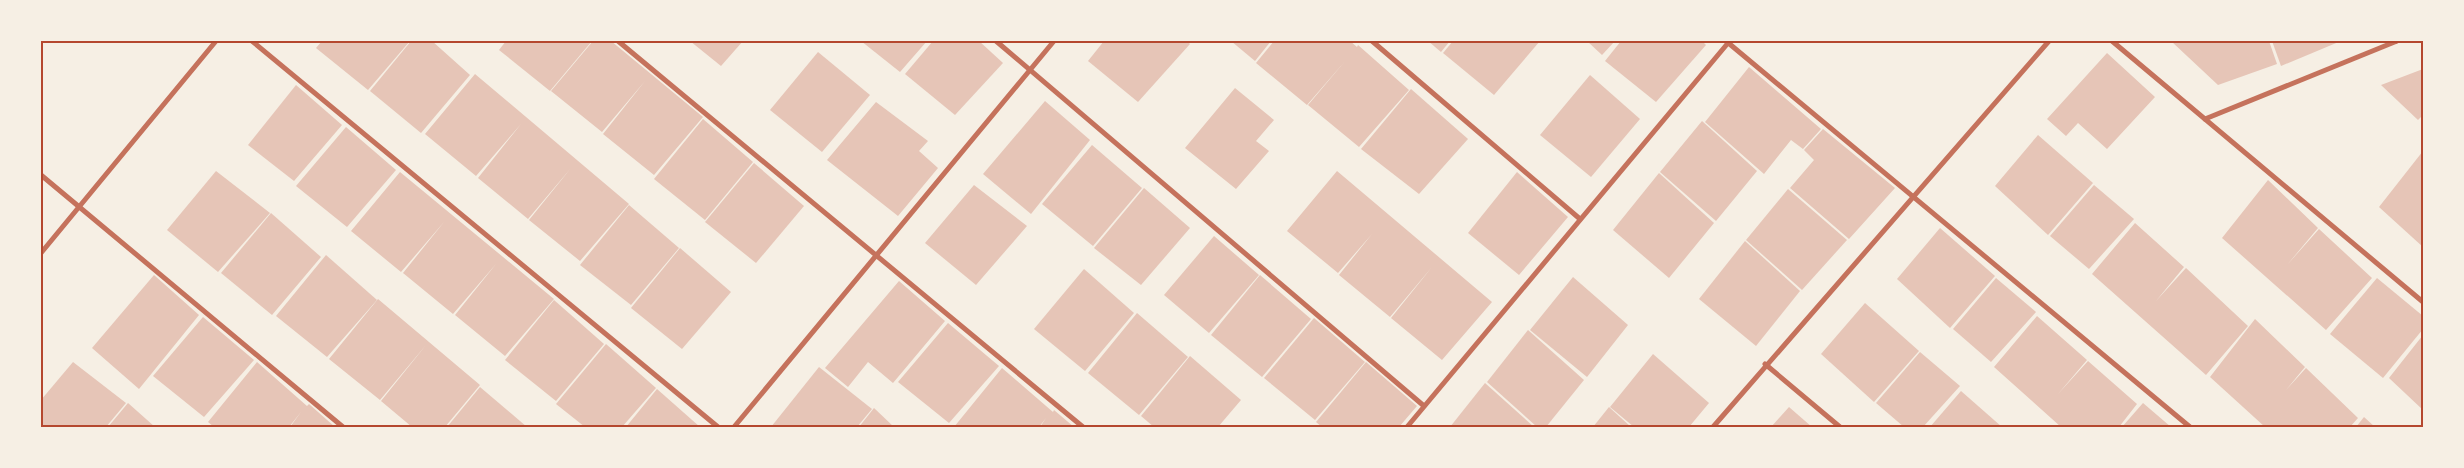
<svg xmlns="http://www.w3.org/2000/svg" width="2464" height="468" font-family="Mulish,sans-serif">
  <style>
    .building { fill: #e6c5b7 }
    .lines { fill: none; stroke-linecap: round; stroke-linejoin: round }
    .minor { stroke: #c5725c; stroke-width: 5 }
    .neatline { fill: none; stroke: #b5482f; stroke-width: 2 }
  </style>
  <rect width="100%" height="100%" fill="#f6efe4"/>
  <g class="building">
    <polygon points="322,41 410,41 368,90 316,48"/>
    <polygon points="411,41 432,41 470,75 421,133 370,91"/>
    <polygon points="506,41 592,41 550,91 499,50"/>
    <polygon points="593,41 611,41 703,117 654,175 603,134 645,81 602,132 551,91"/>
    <polygon points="690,41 743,41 721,66"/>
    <polygon points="861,41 927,41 900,72"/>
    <polygon points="933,41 979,41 1003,63 955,115 905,74"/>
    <polygon points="1104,41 1187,41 1190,44 1138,102 1088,61"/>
    <polygon points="1231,41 1271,41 1255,61"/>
    <polygon points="1274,41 1350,41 1357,47 1358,45 1409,90 1359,147 1308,105 1346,60 1307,105 1256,63"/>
    <polygon points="1428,41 1450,41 1441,52"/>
    <polygon points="1453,41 1540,41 1494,95 1443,53"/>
    <polygon points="1587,41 1615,41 1602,55"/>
    <polygon points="1621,41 1702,41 1706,45 1656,102 1605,61"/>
    <polygon points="2171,41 2269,41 2277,64 2218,85"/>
    <polygon points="2272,41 2341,41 2281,66"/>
    <polygon points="818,52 870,95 822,152 770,110"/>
    <polygon points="2107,53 2155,97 2107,149 2078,123 2066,136 2047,119"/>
    <polygon points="1749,67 1821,129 1803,149 1791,140 1764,174 1705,122"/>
    <polygon points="2423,69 2423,115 2418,120 2381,85"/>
    <polygon points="475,74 629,204 580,261 529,220 571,168 528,219 478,178 521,124 476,176 425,134"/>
    <polygon points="1590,75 1640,119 1591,177 1540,135"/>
    <polygon points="296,85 342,125 294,181 248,145"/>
    <polygon points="1235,88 1274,120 1256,141 1269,151 1236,189 1185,148"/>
    <polygon points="1411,89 1468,139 1419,194 1361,149"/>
    <polygon points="1045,101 1090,140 1031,214 983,174"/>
    <polygon points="876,102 928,141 919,151 938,168 898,216 827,160"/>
    <polygon points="703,119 753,162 705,220 654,179"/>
    <polygon points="1702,121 1757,171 1716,221 1660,172"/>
    <polygon points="346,127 396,170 347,227 296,186"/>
    <polygon points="1823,129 1895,188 1849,239 1790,188 1814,160 1804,150"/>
    <polygon points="2038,135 2093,183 2048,235 1995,186"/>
    <polygon points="1092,145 1142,188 1093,246 1042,204"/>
    <polygon points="2423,151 2423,247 2379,207"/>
    <polygon points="754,163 804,206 756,263 705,222"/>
    <polygon points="216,171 270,213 218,272 167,230"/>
    <polygon points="1337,171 1492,302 1442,360 1391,318 1432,267 1390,317 1339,275 1372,234 1338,273 1287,231"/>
    <polygon points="400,172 554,299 505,356 455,315 496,264 453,314 403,273 444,222 401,272 351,231"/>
    <polygon points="1517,172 1568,217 1519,275 1468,233"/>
    <polygon points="1659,173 1714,223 1669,278 1613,230"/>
    <polygon points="2268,180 2318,228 2287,265 2319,229 2372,278 2326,330 2222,238"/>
    <polygon points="974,185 1027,226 976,285 925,243"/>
    <polygon points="2094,185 2134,219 2089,269 2050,236"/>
    <polygon points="1144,188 1190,228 1141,285 1094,248"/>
    <polygon points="1788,189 1847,240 1802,290 1746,240"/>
    <polygon points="629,205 679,248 631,305 580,265"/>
    <polygon points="271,213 321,257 272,315 221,273"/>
    <polygon points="2135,223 2184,267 2156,301 2186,268 2248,326 2206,375 2092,274"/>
    <polygon points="1940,228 1995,276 1950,328 1897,279"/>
    <polygon points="1214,236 1259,275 1209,333 1164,295"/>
    <polygon points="1745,241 1800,291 1756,346 1699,299"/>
    <polygon points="680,248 731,292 682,349 631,308"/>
    <polygon points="326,255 377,300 327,357 276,316"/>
    <polygon points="1084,269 1134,313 1085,371 1034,329"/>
    <polygon points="154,275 199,315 139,389 92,348"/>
    <polygon points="1260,275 1311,319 1262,377 1211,335"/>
    <polygon points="1573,277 1628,325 1587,377 1530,330"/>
    <polygon points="1996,278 2036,312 1991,362 1953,329"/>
    <polygon points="2377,278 2423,316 2423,329 2383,378 2330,334"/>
    <polygon points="899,281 945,321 893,383 868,362 848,387 825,368"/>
    <polygon points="378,299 480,385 445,427 412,427 381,401 426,345 380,400 329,359"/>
    <polygon points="554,300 604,344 556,401 505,360"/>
    <polygon points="1865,303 1919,351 1874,402 1821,354"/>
    <polygon points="1137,313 1188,357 1139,415 1088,373"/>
    <polygon points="2037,316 2087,360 2058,394 2088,361 2137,404 2119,427 2061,427 1994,367"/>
    <polygon points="203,317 254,360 204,417 153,376"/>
    <polygon points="1314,318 1365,362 1315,420 1264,378"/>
    <polygon points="2255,319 2305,367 2286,390 2306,368 2358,418 2350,427 2265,427 2210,377"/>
    <polygon points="948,323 999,366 949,423 898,382"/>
    <polygon points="1528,330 1584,380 1546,427 1537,427 1487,382"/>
    <polygon points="2423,335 2423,410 2389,378"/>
    <polygon points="606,344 656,388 622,427 585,427 556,404"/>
    <polygon points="1920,352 1960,386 1923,427 1904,427 1876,403"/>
    <polygon points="1653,354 1709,403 1689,427 1634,427 1610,407"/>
    <polygon points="1190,356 1241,400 1218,427 1154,427 1141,416"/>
    <polygon points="73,362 126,403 106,427 41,427 41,400"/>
    <polygon points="257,362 307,406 309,404 335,427 290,427 301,412 289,427 214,427 208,422"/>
    <polygon points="1366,362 1417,406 1399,427 1322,427 1316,422"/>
    <polygon points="819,367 872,409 857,427 771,427"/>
    <polygon points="1002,368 1053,412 1054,410 1074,427 1040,427 1046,418 1039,427 954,427"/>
    <polygon points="1485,383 1534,427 1450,427"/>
    <polygon points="480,387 527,427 447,427"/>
    <polygon points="657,389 700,427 626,427"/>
    <polygon points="1961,391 2002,427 1930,427"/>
    <polygon points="128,403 155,427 108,427"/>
    <polygon points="2143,403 2171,427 2122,427"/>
    <polygon points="1609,407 1631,427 1593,427"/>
    <polygon points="1789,407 1812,427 1771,427"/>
    <polygon points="874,408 894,427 859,427"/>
    <polygon points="2364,417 2375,427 2356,427"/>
  </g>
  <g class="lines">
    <g class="minor">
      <polyline points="252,41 718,427"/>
      <polyline points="618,41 1083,427"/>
      <polyline points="996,41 1424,406"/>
      <polyline points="1372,41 1580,219"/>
      <polyline points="1726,41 2190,427"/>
      <polyline points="2112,41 2423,302"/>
      <polyline points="2205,119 2397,41"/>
      <polyline points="41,175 343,427"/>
      <polyline points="41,253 216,41"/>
      <polyline points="1765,364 1840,427"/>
      <polyline points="734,427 1054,41"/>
      <polyline points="1407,427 1728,43"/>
      <polyline points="1713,427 2049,41"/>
    </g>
  </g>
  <rect width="2464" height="468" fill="none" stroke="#f6efe4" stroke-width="85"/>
  <rect x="42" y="42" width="2380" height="384" class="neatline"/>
</svg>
